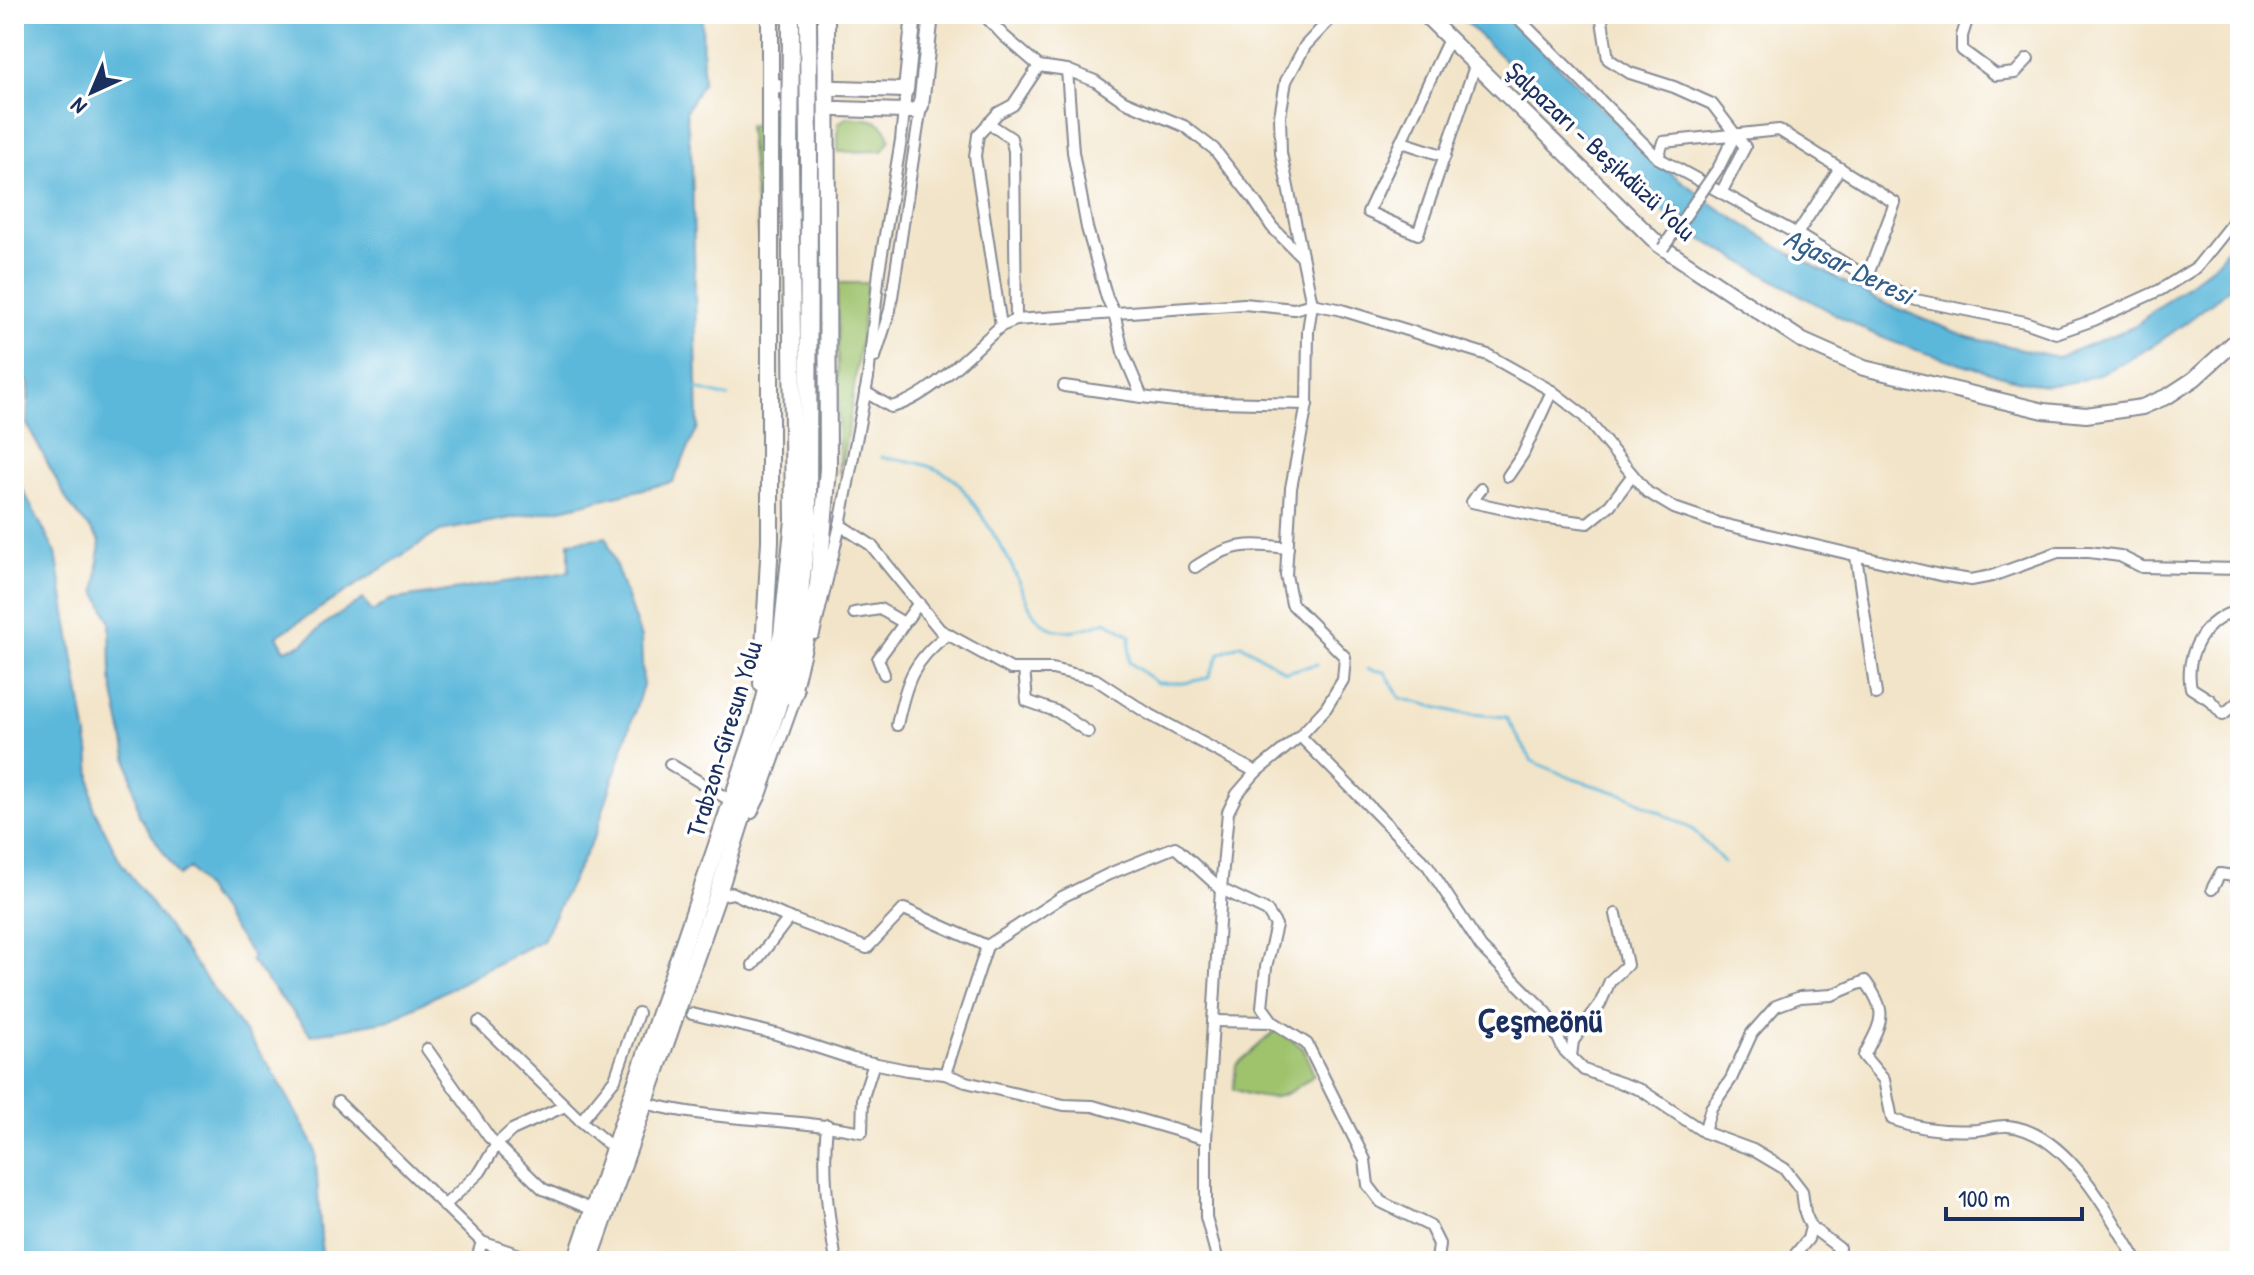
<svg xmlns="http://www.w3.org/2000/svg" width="2254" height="1275" font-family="'Patrick Hand',sans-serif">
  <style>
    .green { fill: #9fc36d; stroke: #5d7966; stroke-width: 2 }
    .water { fill: #5cb8da; stroke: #3c749c; stroke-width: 2 }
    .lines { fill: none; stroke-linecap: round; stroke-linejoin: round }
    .stream { stroke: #5cb8da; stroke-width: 3 }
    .minor-casing { stroke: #868a93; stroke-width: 14 }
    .major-casing { stroke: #868a93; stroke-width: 18 }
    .highway-casing { stroke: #868a93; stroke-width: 20 }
    .minor { stroke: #fff; stroke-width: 10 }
    .major { stroke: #fff; stroke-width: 14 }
    .highway { stroke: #fff; stroke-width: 16 }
    .minor-bridge-casing { stroke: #868a93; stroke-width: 14; stroke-linecap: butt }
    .highway-bridge-casing { stroke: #868a93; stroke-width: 20; stroke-linecap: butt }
    .minor-bridge { stroke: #fff; stroke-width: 10 }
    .highway-bridge { stroke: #fff; stroke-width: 16 }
    .labels { text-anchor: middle; stroke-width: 7; stroke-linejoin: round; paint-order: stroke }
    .street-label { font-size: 26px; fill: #1b2f5e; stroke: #fff }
    .water-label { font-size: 28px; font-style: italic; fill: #325f89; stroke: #fff }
    .district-label { font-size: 34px; font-weight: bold; fill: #1b2f5e; stroke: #fff }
  </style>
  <rect width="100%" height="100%" fill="#fff"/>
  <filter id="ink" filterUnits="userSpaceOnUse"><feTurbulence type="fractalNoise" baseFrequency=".0125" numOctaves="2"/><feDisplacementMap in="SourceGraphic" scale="16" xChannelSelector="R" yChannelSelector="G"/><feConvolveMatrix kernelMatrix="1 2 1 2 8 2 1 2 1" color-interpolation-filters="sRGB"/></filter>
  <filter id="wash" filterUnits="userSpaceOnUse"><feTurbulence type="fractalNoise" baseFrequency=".006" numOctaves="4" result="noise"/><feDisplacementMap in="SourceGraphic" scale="32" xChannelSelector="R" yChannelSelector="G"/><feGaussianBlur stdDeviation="1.8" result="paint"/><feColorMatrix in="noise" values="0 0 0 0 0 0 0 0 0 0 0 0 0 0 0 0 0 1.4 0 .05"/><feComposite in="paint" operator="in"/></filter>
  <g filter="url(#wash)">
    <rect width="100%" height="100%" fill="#f2e4c8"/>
    <g class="green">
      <path d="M 848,117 C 867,119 884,117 890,139 L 882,151 L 838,152 L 838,123 Z"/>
      <polygon points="764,124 762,263 748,126"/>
      <polygon points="837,283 868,283 849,425 839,474"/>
      <path d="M 1276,1030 L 1303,1048 L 1314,1075 C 1281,1101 1272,1103 1233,1089 L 1236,1065 Z"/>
    </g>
    <g class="water">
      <polygon points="14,14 702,14 703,82 686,111 692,162 698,427 673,482 566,508 440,531 277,636 285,650 303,644 323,625 363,599 372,612 390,600 569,572 569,542 606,537 641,638 643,685 596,833 542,940 390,1020 311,1035 250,960 253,957 190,868 179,876 139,815 111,678 110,620 96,591 100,541 69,504 27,424 29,383 14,369"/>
      <path d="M 1457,14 L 1506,14 L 1651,158 L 1715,206 L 1780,248 L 1884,303 L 1968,337 L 2058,357 L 2133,327 L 2217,262 L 2240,231 L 2240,279 C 2193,319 2115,383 2051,385 C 2028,385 2001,375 1979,369 C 1941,357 1899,347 1864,329 C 1809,302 1757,269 1703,240 L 1683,231 Z"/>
      <polygon points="14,473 56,553 89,749 93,807 120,861 273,1071 315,1147 322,1253 320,1261 14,1261"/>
    </g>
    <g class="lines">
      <g class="stream">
        <polyline points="697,389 728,397"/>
        <path d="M 881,457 C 906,460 930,463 951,477 C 966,487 1005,551 1013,569 C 1022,587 1028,615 1047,626 C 1064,636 1090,628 1106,621 L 1130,635 L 1129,662 L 1157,683 L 1184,683 L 1208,678 L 1220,653 L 1241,644 L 1286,672 L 1317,664"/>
        <polyline points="1368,669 1385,672 1400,698 1460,713 1506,717 1532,761 1573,779 1628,796 1692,829 1724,862"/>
      </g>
    </g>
  </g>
  <g filter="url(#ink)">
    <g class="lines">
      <g class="minor-casing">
        <g id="minor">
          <polyline points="983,14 1004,36 1039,66 1067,70 1095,81 1124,101 1184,126 1214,149 1254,200 1272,227 1302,257"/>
          <polyline points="1335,14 1305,46 1286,81 1280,116 1281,153 1312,304 1338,309 1488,355 1552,391 1583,415 1647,492 1674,508 1718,523 1940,575 1971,580 1992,576 2058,552 2089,552 2120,556 2142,567 2240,569"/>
          <polyline points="1514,14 1658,158 1797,234 1867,277 1916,300 2025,322 2056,333 2094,320 2160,290 2197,267 2240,213"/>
          <polyline points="1601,14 1608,59 1630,73 1674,87 1712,104 1745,147 1721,193"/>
          <polyline points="1969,14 1962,36 1962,50 1996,75 2015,73 2028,59"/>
          <polyline points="1449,39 1368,212 1418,234 1475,66"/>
          <polyline points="1067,70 1073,152 1087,228 1107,298 1114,312 1123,352 1142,397 1175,401 1307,404"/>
          <polyline points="906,90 901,140 879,271 868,378 840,525 871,545 940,630 1011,669 1052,669 1095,679 1147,713 1256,772"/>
          <polyline points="988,123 1011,138 1014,151 1016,320"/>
          <polyline points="1402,142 1445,156"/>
          <polyline points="1658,158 1663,142 1779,130 1895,203 1867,277"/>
          <polyline points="1719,167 1735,135"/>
          <polyline points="1797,234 1840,168"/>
          <polyline points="1001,326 975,156 978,135 998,113 1013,105 1039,66"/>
          <polyline points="875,357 890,310 921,106"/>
          <polyline points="1064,386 1142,397"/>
          <path d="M 865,392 L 891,407 C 928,399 972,351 1001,326 L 1016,320 L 1244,304 L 1294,309 L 1312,304 L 1308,331 L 1307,404 L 1291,488 L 1286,575 L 1292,604 L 1345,657 L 1343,680 L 1326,708 L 1300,736 L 1256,772 L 1237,794 L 1228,812 L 1221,889 L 1206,1139 L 1206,1217 L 1218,1261"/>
          <polyline points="1508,476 1523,454 1552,391"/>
          <polyline points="1481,489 1472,502 1541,517 1588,523 1610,505 1632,476"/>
          <polyline points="1856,556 1876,694"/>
          <path d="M 1195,567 C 1231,543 1246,543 1288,548"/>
          <path d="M 2240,611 C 2205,616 2184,655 2191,688 L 2210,700 L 2223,715 L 2240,700"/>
          <polyline points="854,613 880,609 904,623"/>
          <polyline points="814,634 840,525"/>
          <polyline points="1024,669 1027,701 1058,712 1088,732"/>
          <polyline points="884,674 878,659 919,603"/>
          <path d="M 897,725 C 906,683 912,661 948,634"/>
          <polyline points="1300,736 1428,866 1481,947 1547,1013 1563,1049 1584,1070 1641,1090 1704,1132 1753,1150 1785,1169 1802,1191 1805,1213 1811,1227 1808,1239 1790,1261"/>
          <polyline points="670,764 731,801"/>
          <polyline points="752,813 761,795 798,691"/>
          <polyline points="2212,889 2220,874 2240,877"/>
          <polyline points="717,896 733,893 784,916 867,948 904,909 987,946"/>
          <polyline points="753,965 789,918"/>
          <polyline points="692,1014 776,1034 853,1059 907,1070 945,1074 966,1082 1064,1105 1093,1106 1206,1139"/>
          <polyline points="1213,1021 1273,1022 1307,1044 1365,1160 1368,1185 1381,1202 1430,1226 1439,1244 1437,1261"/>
          <polyline points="479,1022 581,1121 615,1079 638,1013"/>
          <polyline points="427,1049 489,1137 543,1189 593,1210"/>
          <polyline points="1571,1056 1573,1041 1600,1004 1610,981 1627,965 1616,914"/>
          <polyline points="945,1074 987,946 1062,897 1109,874 1175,847 1221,889 1267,911 1276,925 1266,967 1262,1007 1273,1022"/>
          <polyline points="338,1102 482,1242 537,1261"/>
          <path d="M 645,1103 C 715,1122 790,1117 862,1132 L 863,1097 L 874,1063"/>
          <polyline points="581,1121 614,1149"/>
          <path d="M 827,1125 C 822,1171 828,1215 836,1261"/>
          <path d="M 1704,1132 L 1711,1108 L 1731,1079 L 1752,1033 L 1776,1006 L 1800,997 L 1832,995 L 1865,981 C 1890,1014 1881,1022 1864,1056 L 1884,1080 L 1892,1119 C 1919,1129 1948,1132 1977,1130 C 1987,1129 1998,1125 2008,1126 C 2068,1132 2109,1215 2137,1261"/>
          <polyline points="444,1206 480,1172 497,1144 512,1130 565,1106"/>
          <polyline points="1811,1227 1839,1248 1835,1261"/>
          <polyline points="476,1261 482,1242"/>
        </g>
      </g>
      <g class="major-casing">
        <g id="major">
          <polyline points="1424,14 1659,245 1803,341 1864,368 2044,411 2086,415 2142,407 2168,396 2194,379 2240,337"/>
          <polyline points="770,86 906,90 914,14"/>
          <polyline points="771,107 904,111 913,111 921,106 931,14"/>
        </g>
      </g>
      <g class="highway-casing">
        <g id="highway">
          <polyline points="762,684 770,541 770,14"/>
          <polyline points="791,696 818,585 828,469 826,14"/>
          <polyline points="576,1261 759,721 782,634 794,520 790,161"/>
          <polyline points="589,1261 717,896 781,696 795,638 808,521 809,163"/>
        </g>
      </g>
      <use href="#minor" class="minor"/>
      <use href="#major" class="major"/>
      <use href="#highway" class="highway"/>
      <g class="minor-bridge-casing">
        <polyline id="minor-bridge" points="1663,248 1719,167"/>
      </g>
      <g class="highway-bridge-casing">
        <g id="highway-bridge">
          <polyline points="808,21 809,163"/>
          <polyline points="790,161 791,23"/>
        </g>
      </g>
      <use href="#minor-bridge" class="minor-bridge"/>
      <use href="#highway-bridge" class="highway-bridge"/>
    </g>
  </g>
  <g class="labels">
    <g class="street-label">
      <text transform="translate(1601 151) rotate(43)" y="9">Şalpazarı - Beşikdüzü Yolu</text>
      <text transform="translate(724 739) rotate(-73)" y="9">Trabzon-Giresun Yolu</text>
    </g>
    <g class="water-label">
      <text transform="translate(1849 266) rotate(26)" y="10">Ağasar Deresi</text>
    </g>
    <g class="district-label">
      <text x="1540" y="1032">Çeşmeönü</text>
    </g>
  </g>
  <rect width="2254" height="1275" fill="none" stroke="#fff" stroke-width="48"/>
  <g transform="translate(92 92) rotate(224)" stroke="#ffffff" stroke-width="6" paint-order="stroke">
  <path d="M0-6L14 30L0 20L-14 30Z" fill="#1b2f5e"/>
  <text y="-12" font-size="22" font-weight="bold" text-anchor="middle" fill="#1b2f5e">N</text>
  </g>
  <path d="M1946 1207v12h136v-12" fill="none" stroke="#1b2f5e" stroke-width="4"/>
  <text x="1958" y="1207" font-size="24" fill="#1b2f5e" stroke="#ffffff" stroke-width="6" paint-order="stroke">100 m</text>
</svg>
